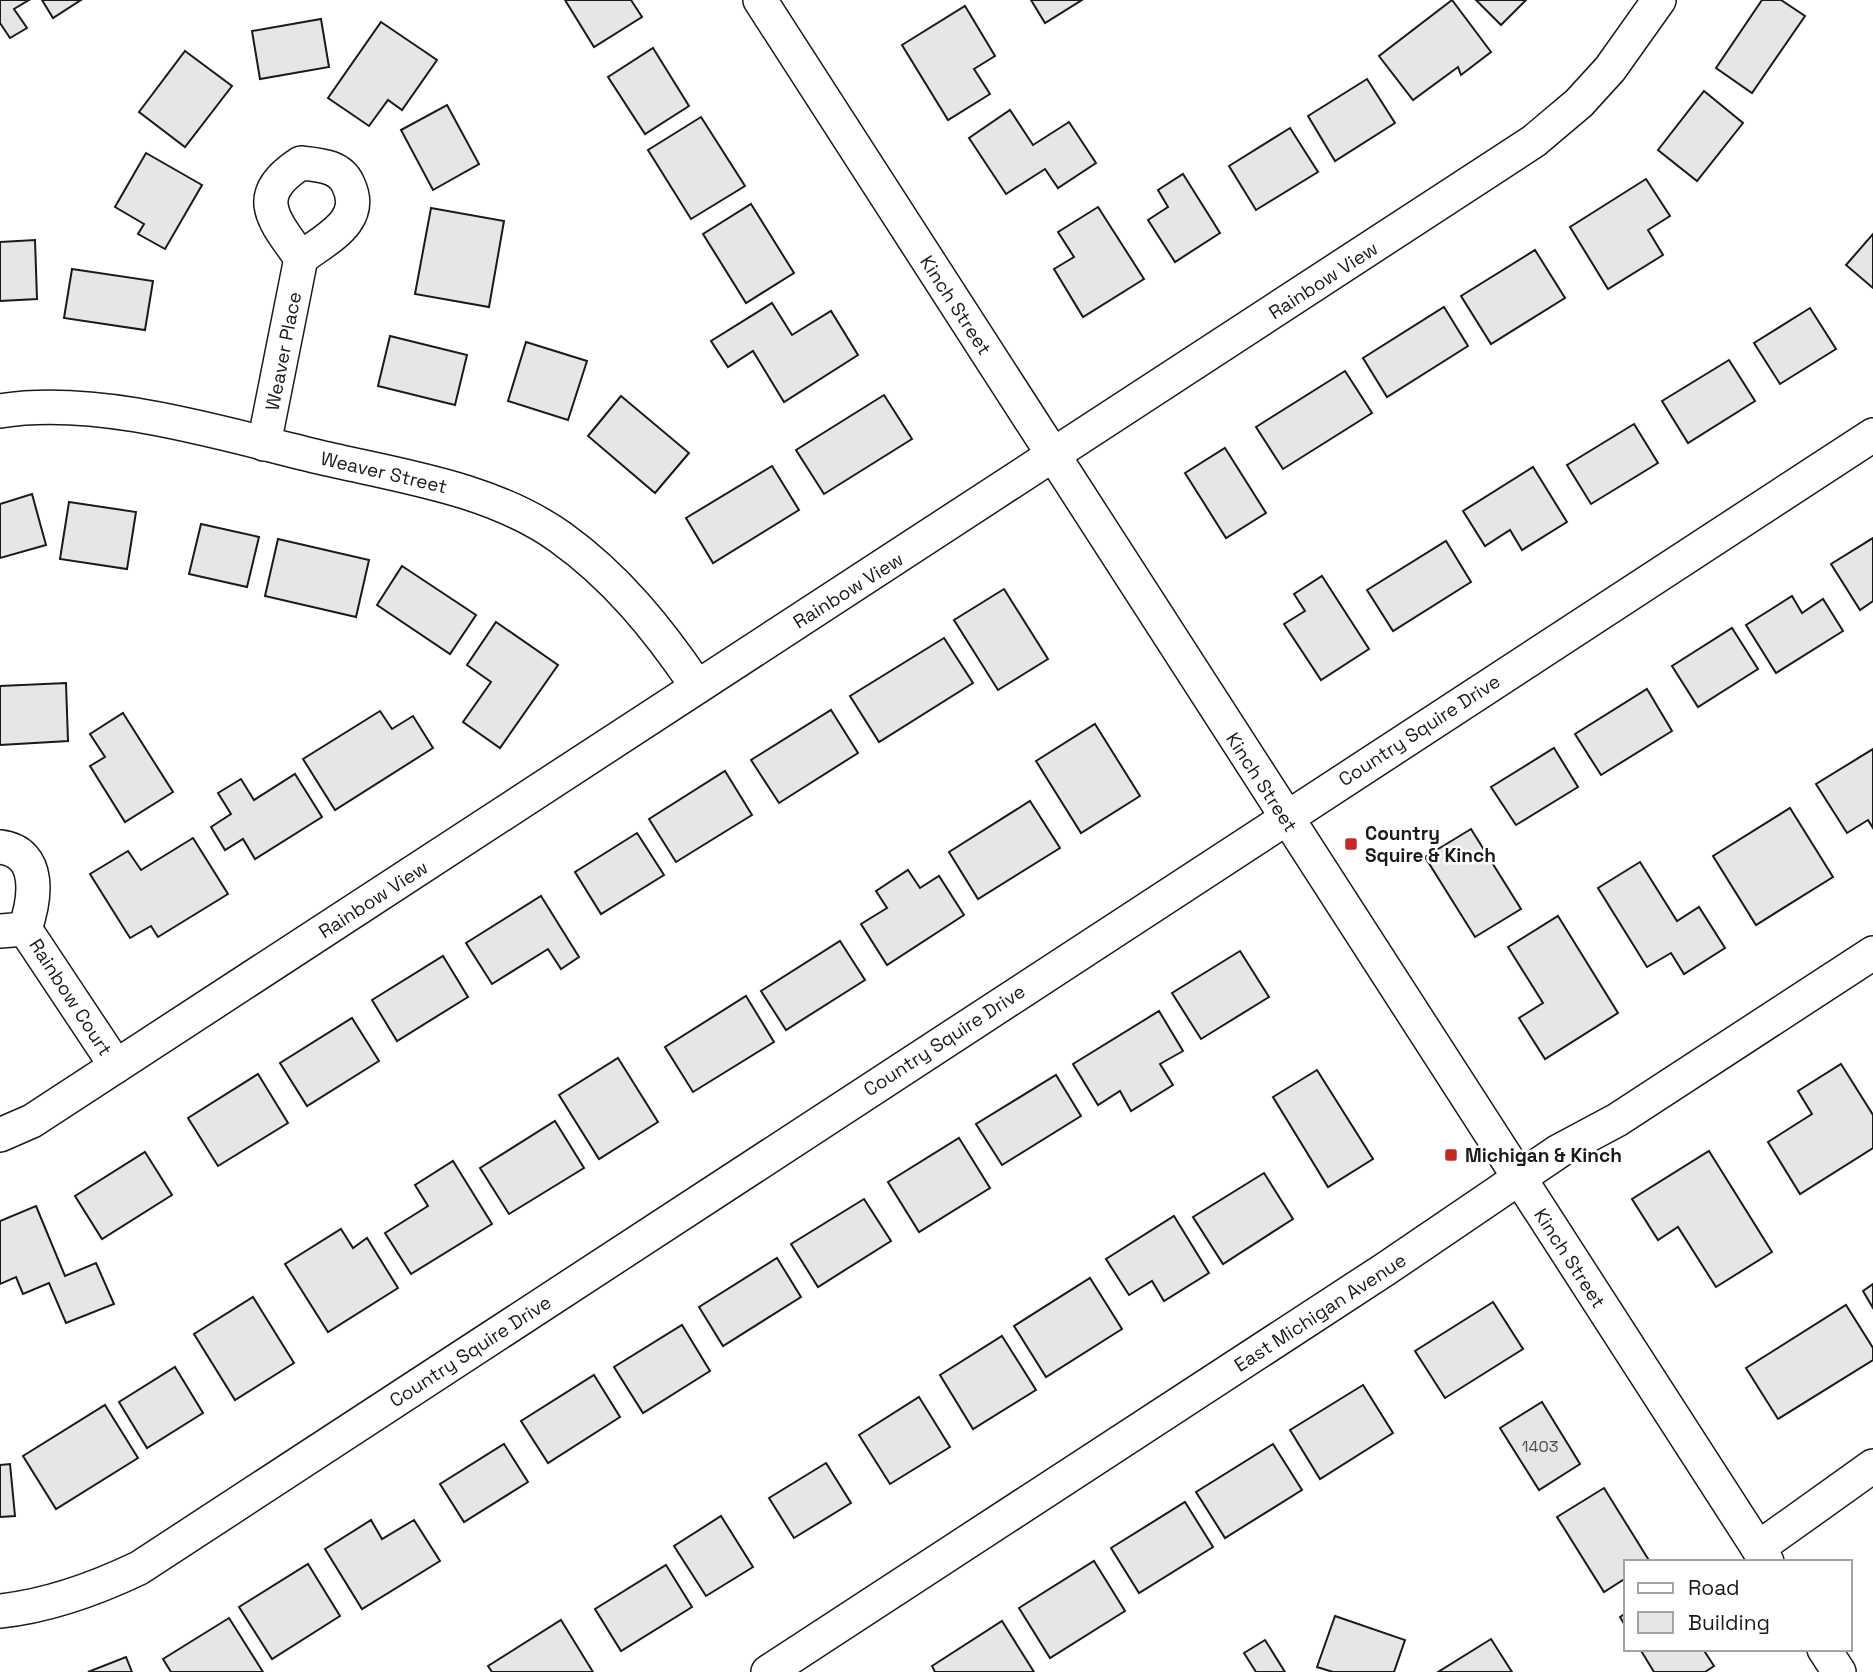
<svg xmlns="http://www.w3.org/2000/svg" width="1873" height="1672" font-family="'Space Grotesk',sans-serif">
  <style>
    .building { fill: #e6e6e6; stroke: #1a1a1a; stroke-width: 2 }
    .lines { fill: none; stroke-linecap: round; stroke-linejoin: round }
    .street-casing { stroke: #1a1a1a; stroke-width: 36 }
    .street { stroke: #fff; stroke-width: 33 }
    .poi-dot { fill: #c62828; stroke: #fff; stroke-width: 2.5 }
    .labels { text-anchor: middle; stroke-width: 5; stroke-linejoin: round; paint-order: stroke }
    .number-label { font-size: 16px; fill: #4d4d4d }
    .street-label { font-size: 19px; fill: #1a1a1a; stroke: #fff }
    .poi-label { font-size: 19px; font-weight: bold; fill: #1a1a1a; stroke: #fff; text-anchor: start }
  </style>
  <rect width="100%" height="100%" fill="#fff"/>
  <g class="building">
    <polygon points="0,0 29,0 14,9 27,28 10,38 0,23"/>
    <polygon points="42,0 81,0 53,18"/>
    <polygon points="565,0 631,0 642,17 594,47"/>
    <polygon points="1031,0 1082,0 1045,23"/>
    <polygon points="1452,0 1491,52 1461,75 1458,67 1413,100 1379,56"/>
    <polygon points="1476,0 1526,0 1501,25"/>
    <polygon points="1762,0 1781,0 1805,16 1752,93 1716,68"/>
    <polygon points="965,6 995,56 974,69 990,94 948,120 902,45"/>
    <polygon points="321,19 329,67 260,79 252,31"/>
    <polygon points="381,22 437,60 402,110 388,100 369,126 328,98"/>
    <polygon points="653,48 689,106 645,134 608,77"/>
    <polygon points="185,51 232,86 185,147 139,112"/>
    <polygon points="1367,79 1395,123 1335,161 1308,116"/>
    <polygon points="1704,91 1743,123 1697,181 1658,150"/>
    <polygon points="447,105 479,164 433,190 401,130"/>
    <polygon points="1010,110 1033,145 1069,122 1096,163 1058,188 1045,169 1006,194 969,138"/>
    <polygon points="701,117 745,186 691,219 648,150"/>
    <polygon points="1290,128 1318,172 1256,210 1229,166"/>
    <polygon points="146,153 202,185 165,249 138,234 144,224 115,207"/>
    <polygon points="1183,174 1220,233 1175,262 1148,220 1168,207 1158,190"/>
    <polygon points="1646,179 1670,216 1648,230 1663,255 1608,289 1570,227"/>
    <polygon points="751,204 794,273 746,303 703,234"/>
    <polygon points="1098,207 1144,279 1083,317 1054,269 1074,257 1058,232"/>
    <polygon points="431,208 504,221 489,307 415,294"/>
    <polygon points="1873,234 1873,288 1846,265"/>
    <polygon points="35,240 37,299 0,301 0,242"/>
    <polygon points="1535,250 1565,298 1491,344 1461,296"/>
    <polygon points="72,269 153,281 145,330 64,318"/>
    <polygon points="772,303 792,335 831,311 858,355 784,402 753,351 728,367 711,341"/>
    <polygon points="1444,307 1468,346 1387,397 1363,358"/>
    <polygon points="1810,308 1836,349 1780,384 1754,343"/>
    <polygon points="390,336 467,355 455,405 378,386"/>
    <polygon points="526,342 587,361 568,420 508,401"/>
    <polygon points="1729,360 1755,401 1688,443 1662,401"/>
    <polygon points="1345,371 1372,413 1283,469 1256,427"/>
    <polygon points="884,395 912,439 824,494 796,450"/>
    <polygon points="621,396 689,453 655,493 588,436"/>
    <polygon points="1634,424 1658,463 1591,504 1567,465"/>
    <polygon points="1225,448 1266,513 1226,538 1185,473"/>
    <polygon points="772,466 799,510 713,563 686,518"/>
    <polygon points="1533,467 1567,522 1522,550 1510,530 1485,546 1463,511"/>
    <polygon points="32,494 46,545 0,558 0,504"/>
    <polygon points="69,502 136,512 127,569 60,559"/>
    <polygon points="201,524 259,537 247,587 189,574"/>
    <polygon points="1873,538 1873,601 1860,610 1831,564"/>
    <polygon points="278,539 369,560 356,617 265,596"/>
    <polygon points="1446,541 1471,582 1393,631 1367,590"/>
    <polygon points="402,566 476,615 450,654 377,605"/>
    <polygon points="1322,576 1369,649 1321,680 1284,624 1305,611 1294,594"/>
    <polygon points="1004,589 1048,659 998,690 954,620"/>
    <polygon points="1792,596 1802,613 1823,599 1843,631 1776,673 1746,625"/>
    <polygon points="496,622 558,665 500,748 463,722 491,682 467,665"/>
    <polygon points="1732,628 1758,669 1698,707 1672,666"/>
    <polygon points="944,638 973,683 879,742 850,696"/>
    <polygon points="66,683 68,741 0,745 0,686"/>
    <polygon points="1647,689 1672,731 1601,775 1575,734"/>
    <polygon points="831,710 858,753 779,803 751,760"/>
    <polygon points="380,711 392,729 413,716 433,748 335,810 303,759"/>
    <polygon points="123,713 173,792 125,822 90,766 105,757 90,734"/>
    <polygon points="1095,724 1140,796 1081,833 1036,761"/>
    <polygon points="1554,748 1578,787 1516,825 1491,787"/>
    <polygon points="1873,749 1873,828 1868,820 1847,833 1816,784"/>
    <polygon points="725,771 752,815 676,862 649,819"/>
    <polygon points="295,774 322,817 255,859 243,839 225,850 211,827 231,814 218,793 241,779 254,800"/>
    <polygon points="1030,801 1060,848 978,899 949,852"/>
    <polygon points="1790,808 1833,877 1756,925 1713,856"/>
    <polygon points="1471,829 1521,909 1475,937 1425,857"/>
    <polygon points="637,833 664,875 601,914 575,872"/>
    <polygon points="193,838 228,894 158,937 151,926 130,938 90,874 128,851 141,870"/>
    <polygon points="1640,862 1677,921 1699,907 1725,948 1684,974 1671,953 1647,967 1598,888"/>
    <polygon points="908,870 920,888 939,876 964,915 887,965 861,924 887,908 876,891"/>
    <polygon points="541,896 579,957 561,969 548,949 492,984 466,943"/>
    <polygon points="1558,916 1618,1013 1545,1059 1519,1018 1543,1003 1508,947"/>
    <polygon points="840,941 865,980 786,1030 761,991"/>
    <polygon points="1240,951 1269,997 1201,1039 1172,993"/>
    <polygon points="443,956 468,997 397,1041 372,1000"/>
    <polygon points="746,996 774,1042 693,1092 665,1047"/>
    <polygon points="1159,1011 1183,1051 1160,1064 1173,1085 1131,1111 1120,1091 1098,1105 1073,1064"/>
    <polygon points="352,1018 379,1061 307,1106 280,1063"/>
    <polygon points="618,1058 658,1122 599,1159 559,1095"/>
    <polygon points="1841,1064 1873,1115 1873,1148 1800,1194 1768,1142 1812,1114 1798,1091"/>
    <polygon points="1317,1070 1373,1159 1328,1187 1273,1097"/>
    <polygon points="258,1074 288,1123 218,1166 188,1118"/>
    <polygon points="1056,1075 1081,1116 1002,1165 976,1124"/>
    <polygon points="555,1121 584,1168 509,1214 480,1168"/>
    <polygon points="959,1138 990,1188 919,1232 888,1182"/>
    <polygon points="1709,1151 1772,1252 1716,1287 1678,1227 1658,1240 1632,1199"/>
    <polygon points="145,1152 172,1195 102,1239 75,1196"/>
    <polygon points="453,1161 492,1224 411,1274 385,1233 428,1206 415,1185"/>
    <polygon points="1264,1173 1293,1219 1223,1264 1193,1217"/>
    <polygon points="864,1199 891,1241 818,1287 791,1244"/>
    <polygon points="36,1206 65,1276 96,1263 114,1304 66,1323 49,1283 23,1294 16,1277 0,1284 0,1221"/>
    <polygon points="1174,1216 1209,1273 1164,1301 1152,1281 1129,1295 1106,1259"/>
    <polygon points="341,1229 353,1248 367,1238 398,1288 328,1332 285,1264"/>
    <polygon points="777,1258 801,1297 723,1346 699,1307"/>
    <polygon points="1090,1278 1122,1329 1046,1377 1014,1326"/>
    <polygon points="1873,1284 1873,1308 1863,1291"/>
    <polygon points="253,1297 294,1363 235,1400 194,1334"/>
    <polygon points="1493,1302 1523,1349 1445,1398 1415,1351"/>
    <polygon points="1846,1305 1873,1348 1873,1360 1778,1419 1746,1368"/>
    <polygon points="682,1325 710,1371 643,1413 614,1367"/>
    <polygon points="1002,1336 1036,1390 973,1429 940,1375"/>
    <polygon points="175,1367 203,1413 147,1448 119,1402"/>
    <polygon points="594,1375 620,1417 548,1463 521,1421"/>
    <polygon points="1363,1385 1393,1433 1320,1479 1290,1430"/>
    <polygon points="919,1397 950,1447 890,1484 859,1435"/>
    <polygon points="1542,1402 1580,1464 1539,1490 1500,1428"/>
    <polygon points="105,1405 138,1458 56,1509 23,1456"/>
    <polygon points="504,1444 528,1482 464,1522 440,1484"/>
    <polygon points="1273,1444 1302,1490 1225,1538 1196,1492"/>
    <polygon points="826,1463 851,1503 794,1538 769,1498"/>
    <polygon points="10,1464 15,1516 0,1517 0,1465"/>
    <polygon points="1604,1488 1650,1562 1626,1562 1626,1578 1604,1592 1557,1517"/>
    <polygon points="1185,1502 1213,1547 1139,1593 1111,1548"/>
    <polygon points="721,1516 753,1567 706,1596 674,1546"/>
    <polygon points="371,1520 382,1539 414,1520 440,1561 362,1609 325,1549"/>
    <polygon points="1094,1561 1125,1611 1050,1658 1019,1608"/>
    <polygon points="308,1564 340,1616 272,1659 239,1607"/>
    <polygon points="666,1565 692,1607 621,1651 595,1609"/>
    <polygon points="1626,1613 1626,1627 1620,1617"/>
    <polygon points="1335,1616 1405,1640 1394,1672 1333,1672 1317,1667"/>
    <polygon points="229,1618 263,1672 171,1672 163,1659"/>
    <polygon points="561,1620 593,1672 492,1672 488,1666"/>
    <polygon points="1002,1621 1034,1672 935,1672 932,1666"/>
    <polygon points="1491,1639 1512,1672 1438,1672"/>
    <polygon points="1265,1640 1285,1672 1256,1672 1244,1653"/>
    <polygon points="1640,1649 1703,1649 1714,1666 1705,1672 1654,1672"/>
    <polygon points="126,1657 132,1672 88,1672"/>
  </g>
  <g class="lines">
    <g class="street-casing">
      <g id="street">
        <polyline points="760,0 1767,1562"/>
        <path d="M 301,163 C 320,165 340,166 348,184 C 366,221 327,238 301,258 C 272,218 251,195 301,163 Z"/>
        <path d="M 0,411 C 99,395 223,434 319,457 C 400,476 491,488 560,537 C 616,577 658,629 696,685"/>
        <polyline points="264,444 301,258"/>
        <path d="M 0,847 C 43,852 35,900 25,929 L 0,931"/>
        <polyline points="25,929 116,1066"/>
        <polyline points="0,1135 32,1121 1534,141 1579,103 1610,69 1659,0"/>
        <polyline points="1758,1548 1873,1466"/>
        <path d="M 0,1611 C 48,1606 95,1589 139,1568 L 1873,435"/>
        <polyline points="1824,1649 1839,1672"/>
        <polyline points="768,1672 1384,1270 1559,1151 1617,1120 1873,953"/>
      </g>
    </g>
    <use href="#street" class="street"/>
  </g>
  <g class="poi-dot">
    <rect x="1344" y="837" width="14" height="14" rx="3.5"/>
    <rect x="1444" y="1148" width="14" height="14" rx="3.5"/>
  </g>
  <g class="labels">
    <g class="number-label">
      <text x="1540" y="1452">1403</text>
    </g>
    <g class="street-label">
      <text transform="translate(1323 280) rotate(-33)" y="7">Rainbow View</text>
      <text transform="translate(956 305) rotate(57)" y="7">Kinch Street</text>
      <text transform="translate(283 351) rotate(-79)" y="7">Weaver Place</text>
      <text transform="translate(384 472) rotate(13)" y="7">Weaver Street</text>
      <text transform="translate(848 590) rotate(-32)" y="7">Rainbow View</text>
      <text transform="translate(1419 730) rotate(-33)" y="7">Country Squire Drive</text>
      <text transform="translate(1262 782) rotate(57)" y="7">Kinch Street</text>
      <text transform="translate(373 899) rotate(-33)" y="7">Rainbow View</text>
      <text transform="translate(71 997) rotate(57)" y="7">Rainbow Court</text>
      <text transform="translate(944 1040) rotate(-33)" y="7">Country Squire Drive</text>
      <text transform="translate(1570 1258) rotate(57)" y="7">Kinch Street</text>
      <text transform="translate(1320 1312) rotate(-33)" y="7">East Michigan Avenue</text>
      <text transform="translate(470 1351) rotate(-33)" y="7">Country Squire Drive</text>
    </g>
    <g class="poi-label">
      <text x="1365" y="840">Country<tspan x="1365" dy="22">Squire &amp; Kinch</tspan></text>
      <text x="1465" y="1162">Michigan &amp; Kinch</text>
    </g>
  </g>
  <rect x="1624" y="1560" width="228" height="91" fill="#ffffff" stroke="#a3a3a3" stroke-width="2"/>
  <rect x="1638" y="1583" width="35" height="10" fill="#ffffff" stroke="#a3a3a3" stroke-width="2"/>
  <text x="1688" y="1595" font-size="21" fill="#1a1a1a">Road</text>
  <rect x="1638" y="1612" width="35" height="21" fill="#e6e6e6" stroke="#a3a3a3" stroke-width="2"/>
  <text x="1688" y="1630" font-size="21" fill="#1a1a1a">Building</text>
</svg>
